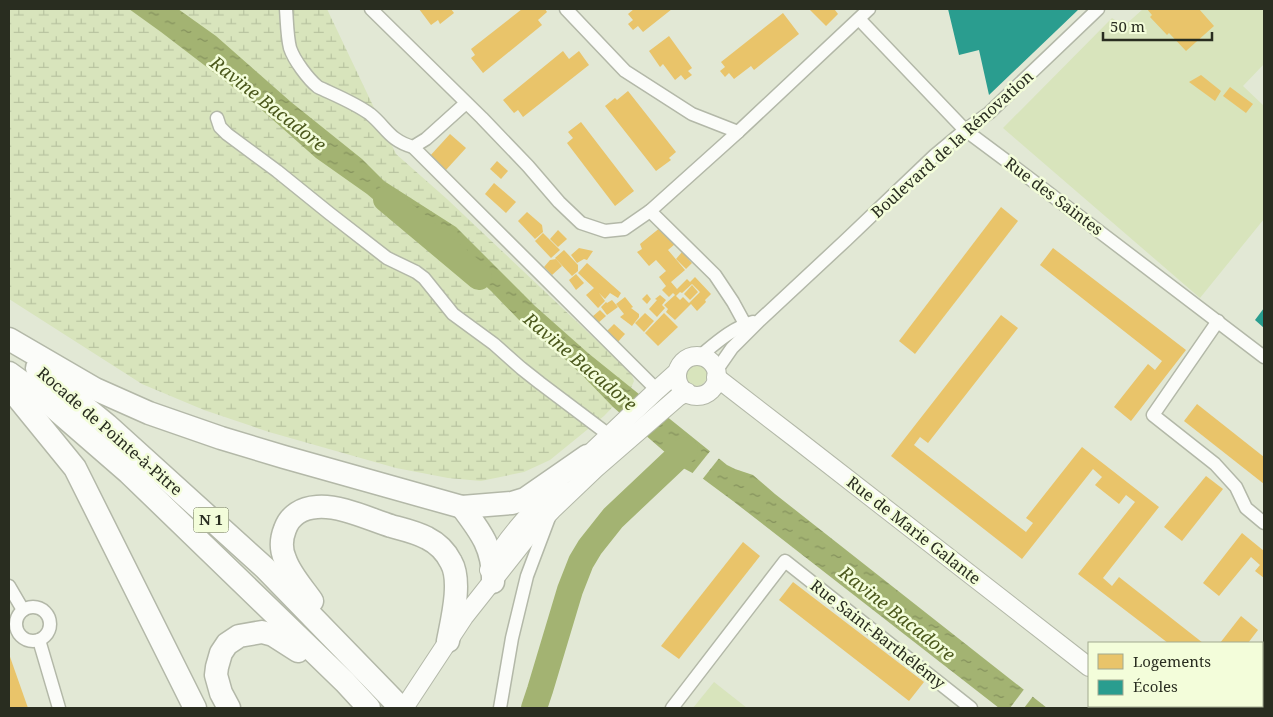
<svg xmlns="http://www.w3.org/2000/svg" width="1273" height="717" font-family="'Noto Serif',serif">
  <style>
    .grass { fill: #d8e4bc }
    .wetland { fill: url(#wetland-marsh) }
    .water { fill: url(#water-ripples) }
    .pier { fill: #e2e8d5 }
    .homes { fill: #e9c46a; fill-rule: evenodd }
    .schools { fill: #2a9d8f }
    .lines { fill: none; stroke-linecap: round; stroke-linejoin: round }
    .river { stroke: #a3b372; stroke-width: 26 }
    .street-casing { stroke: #b3b8a8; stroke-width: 15 }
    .secondary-casing { stroke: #b3b8a8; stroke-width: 20 }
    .highway-casing { stroke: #b3b8a8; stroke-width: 25 }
    .street { stroke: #fbfcf9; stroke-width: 12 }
    .secondary { stroke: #fbfcf9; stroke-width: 18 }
    .highway { stroke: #fbfcf9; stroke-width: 22 }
    .labels { text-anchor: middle; stroke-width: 5; stroke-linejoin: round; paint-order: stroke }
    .shield { fill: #f3fdda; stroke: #666b58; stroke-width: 1 }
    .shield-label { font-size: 15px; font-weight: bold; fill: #292d20 }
    .street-label { font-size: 16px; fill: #292d20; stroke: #f3fdda }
    .water-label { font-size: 18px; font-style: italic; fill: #4b581c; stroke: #f3fdda }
  </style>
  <defs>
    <pattern id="wetland-marsh" width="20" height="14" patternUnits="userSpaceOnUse" patternTransform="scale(1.25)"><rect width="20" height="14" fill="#d8e4bc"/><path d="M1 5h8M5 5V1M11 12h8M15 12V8" fill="none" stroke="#b9c4a1"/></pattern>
    <pattern id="water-ripples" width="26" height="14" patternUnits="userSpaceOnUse" patternTransform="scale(1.25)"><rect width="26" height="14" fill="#a3b372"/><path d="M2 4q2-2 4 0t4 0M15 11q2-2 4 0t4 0" fill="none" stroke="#85925d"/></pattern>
  </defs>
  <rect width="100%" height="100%" fill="#e2e8d5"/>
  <g class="grass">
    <polygon points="1143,9 1264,9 1264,64 1243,86 1264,106 1264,219 1200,298 1003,128 1112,18 1124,26"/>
    <circle cx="696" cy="375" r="11"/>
    <polygon points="714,682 747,708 693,708"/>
  </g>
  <polygon class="wetland" points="9,9 327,9 396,154 447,199 631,373 634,381 631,388 604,416 550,460 524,472 481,481 448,478 396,468 269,432 204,410 142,384 9,299"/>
  <polygon class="water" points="129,9 178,9 216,36 291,102 362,159 384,181 456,227 535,306 588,353 727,465 735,469 753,475 775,494 1047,708 999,708 733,501 702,478 683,468 674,460 613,407 583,376 553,348 520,321 491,291 451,254 412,221 401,223 367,194 316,158 255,104 161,32"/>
  <g class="pier">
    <polygon points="711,450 720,457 701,481 691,475"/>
    <polygon points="1025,688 1034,695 1024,708 1010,708"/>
  </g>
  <g class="homes">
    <polygon points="419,9 451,9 454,13 440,24 438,20 431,25"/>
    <polygon points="522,9 545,9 547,12 538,20 542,25 483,73 471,58 475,55 471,49"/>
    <polygon points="634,9 672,9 643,32 638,26 633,30 628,24 633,20 628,14"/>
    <polygon points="809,9 836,9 835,10 838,14 826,26"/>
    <polygon points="1147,9 1199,9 1214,26 1186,51 1169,33 1167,35 1150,17 1152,15"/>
    <polygon points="783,13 799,34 754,70 751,66 734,79 729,73 725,77 720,71 725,67 721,62"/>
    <polygon points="669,36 692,68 688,71 692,75 685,80 681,75 675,80 663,64 660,67 649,51"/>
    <polygon points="563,51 569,59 579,51 589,65 523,117 518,110 514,113 503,100"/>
    <polygon points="1201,75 1221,91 1215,101 1189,82"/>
    <polygon points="1230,87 1253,104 1246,113 1223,96"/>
    <polygon points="628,91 676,152 669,158 671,160 656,171 605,106 615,98 617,100"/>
    <polygon points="581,122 634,191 615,206 567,143 573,138 568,132"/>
    <polygon points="450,134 466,148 445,171 429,157"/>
    <polygon points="497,161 508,171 501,179 490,169"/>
    <polygon points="494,183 516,202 506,213 485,194"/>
    <polygon points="1001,207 1018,221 915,354 899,341"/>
    <polygon points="527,212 542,225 543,232 535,239 518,221"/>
    <path d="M 661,227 L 675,244 L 668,250 L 685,270 L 671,282 L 677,289 L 687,279 L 690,282 L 695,277 L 711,294 L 705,300 L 706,302 L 697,311 L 691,304 L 675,320 L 666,312 L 668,309 L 664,305 L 675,295 L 673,293 L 669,297 L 662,290 L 666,286 L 659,277 L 666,271 L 656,260 L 649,266 L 637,252 L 642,249 L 640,244 ZM 692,284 L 700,292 L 689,303 L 683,297 L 680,300 L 676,296 L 680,292 L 682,293 Z"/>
    <polygon points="558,230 567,239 558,247 550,239"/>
    <polygon points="543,233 560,250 551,258 535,241"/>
    <polygon points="579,248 593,251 587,260 584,259 577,263 571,255"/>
    <polygon points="1053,248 1186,350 1131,421 1114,407 1148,364 1155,370 1162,361 1040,265"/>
    <polygon points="564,250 578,265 578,271 572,276 555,258"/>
    <polygon points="682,252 692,263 686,269 676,259"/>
    <polygon points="556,259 562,266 552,275 544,267 550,260"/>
    <polygon points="587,263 621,293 618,298 610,293 605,299 599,293 605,301 598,308 586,295 594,288 578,273"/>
    <polygon points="576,274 584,283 576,290 569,280"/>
    <polygon points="692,285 698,292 690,300 684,294"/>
    <polygon points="647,294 651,299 647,304 642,299"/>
    <polygon points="660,295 666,300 662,305 665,308 657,317 649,309 657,300 655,299"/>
    <polygon points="625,297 633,307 631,308 639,314 639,317 632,326 620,317 624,314 616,304"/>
    <polygon points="612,300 618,307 607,315 601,307 606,302 607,303"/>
    <polygon points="600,310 606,316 597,324 592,317"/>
    <polygon points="645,313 654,321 644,332 635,323"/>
    <polygon points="664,313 678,327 658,346 645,333"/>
    <polygon points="1001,315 1018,328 928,443 920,437 914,445 1026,532 1033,523 1026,518 1082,447 1159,507 1103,578 1112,586 1119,577 1203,643 1168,643 1078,574 1135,502 1126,495 1119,504 1095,485 1102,477 1093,469 1022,559 891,456"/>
    <polygon points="614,324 625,334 617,343 606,332"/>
    <polygon points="1197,404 1264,457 1264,484 1184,421"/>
    <polygon points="1206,476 1223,489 1182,541 1164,527"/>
    <polygon points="1242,533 1264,551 1264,578 1255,571 1260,565 1251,557 1219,596 1203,583"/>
    <polygon points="743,542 760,556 679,659 661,646"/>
    <polygon points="793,582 924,682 909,701 779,600"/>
    <polygon points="1241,616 1258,630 1248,643 1220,643"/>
    <polygon points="9,654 28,708 9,708"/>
  </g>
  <g class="schools">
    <polygon points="948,9 1079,9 989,95 979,50 959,55"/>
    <polygon points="1264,308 1264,328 1255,320"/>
  </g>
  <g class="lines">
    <g class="river">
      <polyline points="386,199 479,277"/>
      <polyline points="534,708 540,690 570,590 581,562 590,547 613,518 685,450"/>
    </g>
    <g class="street-casing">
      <g id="street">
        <path d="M 286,9 C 287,21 287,36 290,48 C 294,60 308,79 318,87 C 335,95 355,103 370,114 C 387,128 389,140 413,147 L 426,139 L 466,103"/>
        <polyline points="371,9 482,118 528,166 559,202 581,223 605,231 624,229 650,211 738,132 869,9"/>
        <polyline points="566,9 625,71 692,114 738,132"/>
        <polyline points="859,19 965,130 1008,162 1264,357"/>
        <polyline points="217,118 220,127 227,134 277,171 329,213 387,258 416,272 424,278 453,314 494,344 521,368 540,383 609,435"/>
        <polyline points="413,147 657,390"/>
        <polyline points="650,211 715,275 733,302 745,324"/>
        <polyline points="1218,321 1153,415 1215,464 1236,487 1246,508 1264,523"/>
        <path d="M 700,356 C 716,343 732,328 753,322"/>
        <polyline points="716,371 732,348 760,320 846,240 935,155 965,130 989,113 1098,9"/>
        <polyline points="9,586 23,610"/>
        <circle cx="33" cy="624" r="17"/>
        <polyline points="39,640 59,708"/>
        <polyline points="500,708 512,638 527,576 550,515"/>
        <polyline points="672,708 785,561 971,708"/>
      </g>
    </g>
    <g class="secondary-casing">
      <g id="secondary">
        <circle cx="697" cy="376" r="20"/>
        <polyline points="716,377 795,438 1089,667"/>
        <polyline points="579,464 657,390 677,372"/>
        <path d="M 489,570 C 506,537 532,511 559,484"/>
        <polyline points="1139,706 1142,708"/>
        <polyline points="404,708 464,617 532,531 552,510 595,469 678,397 687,392"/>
      </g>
    </g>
    <g class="highway-casing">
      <g id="highway">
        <polyline points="9,339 95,389 149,413 221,438 284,457 462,507 512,503 525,499 587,456"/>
        <polyline points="37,368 107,425 265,568 401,708"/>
        <polyline points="9,373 38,394 129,473 345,682 369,708"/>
        <polyline points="9,388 18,398 75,468 195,708"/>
        <path d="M 462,507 C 481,532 494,549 493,582"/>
        <path d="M 312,601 C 303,588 290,574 285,559 C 281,550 281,539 285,529 C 290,515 302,508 317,507 C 340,505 369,519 391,526 C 402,529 416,532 427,538 C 437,543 446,552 451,562 C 462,581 452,620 448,641"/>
        <polyline points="229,708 221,693 216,675 217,667 221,653 227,644 239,636 262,632 273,635 298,651"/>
      </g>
    </g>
    <use href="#street" class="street"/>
    <use href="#secondary" class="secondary"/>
    <use href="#highway" class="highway"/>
  </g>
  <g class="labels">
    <rect class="shield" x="193.5" y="507.5" width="35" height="25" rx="4"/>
    <g class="shield-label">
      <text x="211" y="525">N 1</text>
    </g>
    <g class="street-label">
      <text transform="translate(952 144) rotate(-42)" y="6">Boulevard de la Rénovation</text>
      <text transform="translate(1054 196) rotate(37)" y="6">Rue des Saintes</text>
      <text transform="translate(110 431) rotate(41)" y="6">Rocade de Pointe-à-Pitre</text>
      <text transform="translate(914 530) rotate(38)" y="6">Rue de Marie Galante</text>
      <text transform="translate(878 634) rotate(38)" y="6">Rue Saint-Barthélémy</text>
    </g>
    <g class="water-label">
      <text transform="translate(268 104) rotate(38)" y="6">Ravine Bacadore</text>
      <text transform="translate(580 362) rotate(40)" y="6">Ravine Bacadore</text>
      <text transform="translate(897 614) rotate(38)" y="6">Ravine Bacadore</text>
    </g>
  </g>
  <rect width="1273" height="717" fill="none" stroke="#292d20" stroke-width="20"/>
  <rect x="1088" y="642" width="175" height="65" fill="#f3fdda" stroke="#a2aa90"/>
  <rect x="1098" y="654" width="25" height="15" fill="#e9c46a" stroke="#a2aa90"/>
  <text x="1133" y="667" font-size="15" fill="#292d20">Logements</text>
  <rect x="1098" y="680" width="25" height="15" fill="#2a9d8f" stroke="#a2aa90"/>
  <text x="1133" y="692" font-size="15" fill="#292d20">Écoles</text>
  <path d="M1103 32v8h109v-8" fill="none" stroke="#292d20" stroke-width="2.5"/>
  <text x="1110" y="32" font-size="15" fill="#292d20" stroke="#f3fdda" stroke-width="4" paint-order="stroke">50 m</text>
</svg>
